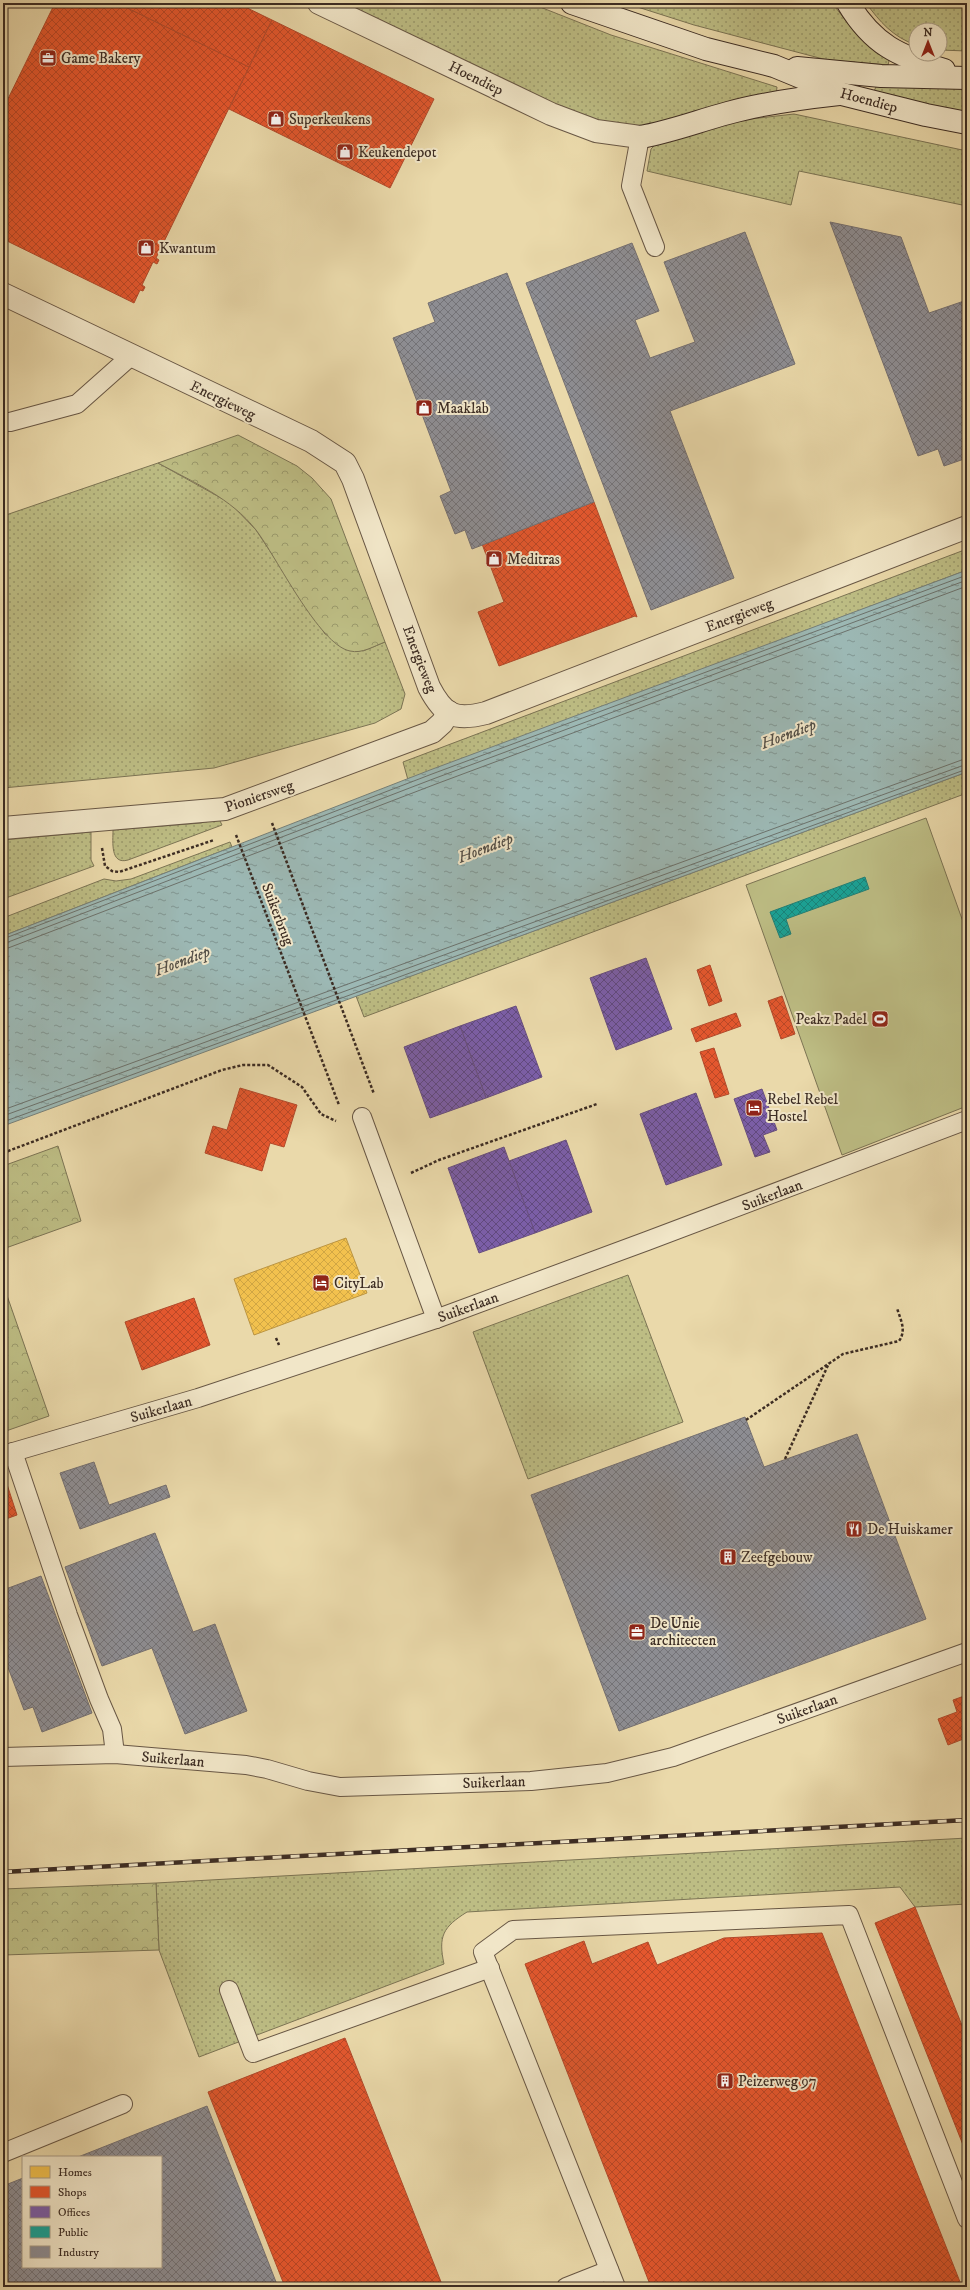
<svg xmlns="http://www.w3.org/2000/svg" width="970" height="2290" font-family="'IM FELL DW Pica',serif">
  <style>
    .grass { fill: url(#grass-dots); stroke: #7c7454 }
    .forest { fill: url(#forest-crowns); stroke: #7c7454 }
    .pitch { fill: #bdbd84; stroke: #7c7454 }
    .water { fill: url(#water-ripples); stroke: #76807a }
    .homes { fill: url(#homes-cross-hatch); stroke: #bb9441 }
    .shops { fill: url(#shops-cross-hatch); stroke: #b24a2b }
    .offices { fill: url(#offices-cross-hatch); stroke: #684f7f }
    .public { fill: url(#public-cross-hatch); stroke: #227f75 }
    .industry { fill: url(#industry-cross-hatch); stroke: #757071 }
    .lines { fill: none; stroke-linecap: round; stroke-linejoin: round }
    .shore { stroke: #6c726c; stroke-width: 1 }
    .lane-casing { stroke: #685745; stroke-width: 20 }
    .street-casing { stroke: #685745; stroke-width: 24 }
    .secondary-casing { stroke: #3c2c23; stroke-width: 24 }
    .path { stroke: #3c2c23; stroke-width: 2.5; stroke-dasharray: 3 2; stroke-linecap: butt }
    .lane { stroke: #f1e6c8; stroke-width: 18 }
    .street { stroke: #f1e6c8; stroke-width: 22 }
    .secondary { stroke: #f1e6c8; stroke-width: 22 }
    .rail-casing { stroke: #3c2c23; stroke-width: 4.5 }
    .rail { stroke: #f1e6c8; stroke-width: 3; stroke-dasharray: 9; stroke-linecap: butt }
    .labels { text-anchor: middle; stroke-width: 4; stroke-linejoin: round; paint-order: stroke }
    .poi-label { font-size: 15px; fill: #3c2c23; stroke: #f1e6c8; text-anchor: start }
    .street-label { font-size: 15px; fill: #3c2c23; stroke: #f1e6c8 }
    .water-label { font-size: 16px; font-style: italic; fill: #544f47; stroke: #f1e6c8 }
  </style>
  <defs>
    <pattern id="grass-dots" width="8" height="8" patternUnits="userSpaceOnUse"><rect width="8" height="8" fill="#bdbd84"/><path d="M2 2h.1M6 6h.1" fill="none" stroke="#9b9a6c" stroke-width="1.8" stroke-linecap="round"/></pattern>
    <pattern id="forest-crowns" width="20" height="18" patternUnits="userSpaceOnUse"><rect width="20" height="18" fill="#bdbd84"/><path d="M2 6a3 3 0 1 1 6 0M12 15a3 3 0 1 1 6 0" fill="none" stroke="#9b9a6c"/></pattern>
    <pattern id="water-ripples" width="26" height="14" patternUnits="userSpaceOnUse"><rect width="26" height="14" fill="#9cb8b4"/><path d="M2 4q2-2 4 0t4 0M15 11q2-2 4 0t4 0" fill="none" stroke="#809692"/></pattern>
    <pattern id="homes-cross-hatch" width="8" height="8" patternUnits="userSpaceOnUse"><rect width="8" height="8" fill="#f2c14e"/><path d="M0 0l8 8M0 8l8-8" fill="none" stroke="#d0a644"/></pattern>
    <pattern id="shops-cross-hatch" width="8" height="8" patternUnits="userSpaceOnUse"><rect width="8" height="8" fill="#e4572e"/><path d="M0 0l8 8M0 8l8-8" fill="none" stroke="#ba4827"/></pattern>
    <pattern id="offices-cross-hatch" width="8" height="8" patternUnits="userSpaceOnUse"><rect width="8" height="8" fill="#7b5ea7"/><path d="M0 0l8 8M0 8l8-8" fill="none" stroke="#614a80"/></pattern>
    <pattern id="public-cross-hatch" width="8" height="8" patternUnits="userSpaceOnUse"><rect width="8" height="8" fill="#17a398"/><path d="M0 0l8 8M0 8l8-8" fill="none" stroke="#16857c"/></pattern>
    <pattern id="industry-cross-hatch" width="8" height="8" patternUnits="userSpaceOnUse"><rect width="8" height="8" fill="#8d8d92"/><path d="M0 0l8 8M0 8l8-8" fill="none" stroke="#747377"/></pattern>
  </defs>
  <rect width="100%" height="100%" fill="#ead9aa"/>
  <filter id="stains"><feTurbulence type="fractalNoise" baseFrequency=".005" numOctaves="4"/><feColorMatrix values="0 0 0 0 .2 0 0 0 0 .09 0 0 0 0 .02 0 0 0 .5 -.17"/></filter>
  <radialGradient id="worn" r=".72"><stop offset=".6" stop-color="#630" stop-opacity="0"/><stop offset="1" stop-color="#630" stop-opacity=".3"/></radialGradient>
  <g class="grass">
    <polygon points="340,3 530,3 611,35 777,87 776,96 651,126 597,124"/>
    <polygon points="625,3 832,3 858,36 890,57 888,65 827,60 694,25"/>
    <path d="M 866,3 L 967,3 L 967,51 L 940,50 L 940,30 L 916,30 L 916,45 C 893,37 880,22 866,3 Z"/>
    <polygon points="877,85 967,89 967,114 873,93"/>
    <polygon points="794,114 967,151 967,206 799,171 791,205 647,171 651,149 655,145 733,121"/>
    <polygon points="158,463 230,503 256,530 325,634 363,651 385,642 405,694 401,709 375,723 214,768 3,788 3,516"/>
    <polygon points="967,549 967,570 408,780 403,762"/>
    <polygon points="967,772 967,793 364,1017 356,996"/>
    <path d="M 218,817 L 222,825 L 128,860 C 110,865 113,842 113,830 L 201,823 Z"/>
    <polygon points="91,832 91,860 94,866 3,899 3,840"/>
    <polygon points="230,842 232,847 3,936 3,918 104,879 116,881 131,879"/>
    <polygon points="628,1275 683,1422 528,1479 473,1332"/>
    <path d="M 967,1838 L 967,1904 L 915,1907 L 900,1887 L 467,1912 C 443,1927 438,1936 444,1964 L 199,2057 L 159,1950 L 156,1883 Z"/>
  </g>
  <g class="forest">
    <path d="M 238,435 L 297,466 L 312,478 L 331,499 L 385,642 C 374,646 362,654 350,651 C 319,645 276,556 256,530 C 231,498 193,482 158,463 Z"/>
    <polygon points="58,1146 81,1221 3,1249 3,1166"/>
    <polygon points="3,1284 49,1416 3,1432"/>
    <polygon points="156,1883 159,1950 3,1955 3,1889"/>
  </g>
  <polygon class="pitch" points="926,818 967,933 967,1106 842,1155 746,885"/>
  <polygon class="water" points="967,570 967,772 3,1126 3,936 430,770"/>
  <polygon class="homes" points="346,1238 367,1293 254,1335 234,1279"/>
  <g class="shops">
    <polygon points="55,3 117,3 249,67 156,258 159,260 157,264 153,262 142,285 145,287 143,291 140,290 134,303 3,239 3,109"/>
    <polygon points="117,3 237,3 272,20 249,67"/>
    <polygon points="272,20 434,99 390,188 229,109"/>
    <polygon points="594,502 637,617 635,616 499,666 478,612 504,602 482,544"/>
    <polygon points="710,965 722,1001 709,1006 697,970"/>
    <polygon points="782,996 795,1034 781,1039 768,1001"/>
    <polygon points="736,1013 741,1026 696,1042 691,1029"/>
    <polygon points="714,1048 729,1094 715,1098 700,1052"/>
    <polygon points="240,1088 297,1105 284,1147 270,1143 262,1171 205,1153 213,1126 227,1130"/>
    <polygon points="194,1298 210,1345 142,1370 125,1322"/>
    <polygon points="3,1472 17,1515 3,1520"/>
    <polygon points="967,1695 967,1739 966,1738 948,1745 938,1719 957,1712 953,1700"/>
    <polygon points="915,1907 967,2038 967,2155 875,1923"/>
    <polygon points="822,1933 962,2287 651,2287 525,1964 584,1941 592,1964 648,1942 657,1965 724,1938"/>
    <polygon points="345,2038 443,2287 285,2287 208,2092"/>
  </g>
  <g class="offices">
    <polygon points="646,958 672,1029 616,1050 590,978"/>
    <polygon points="516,1006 542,1077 486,1098 460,1026"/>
    <polygon points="460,1026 486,1098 430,1118 404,1047"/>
    <polygon points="762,1089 777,1130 763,1135 770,1152 755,1157 734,1099"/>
    <polygon points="696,1093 722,1165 666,1185 640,1114"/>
    <polygon points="566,1140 592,1212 535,1233 509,1161"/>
    <polygon points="504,1147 535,1233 479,1253 448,1168"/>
  </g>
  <polygon class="public" points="865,877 869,889 786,919 791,934 780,938 770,912"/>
  <g class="industry">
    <polygon points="830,222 901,237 929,313 967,300 967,458 944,466 938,449 918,456"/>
    <polygon points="745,232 795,364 670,411 734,578 651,610 526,283 632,243 659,311 635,320 650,358 695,342 664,262"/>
    <polygon points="507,273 594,502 472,549 465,530 455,534 440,496 451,491 393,338 435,322 428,303"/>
    <polygon points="745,1417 764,1467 857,1434 926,1619 619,1731 531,1495"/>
    <polygon points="94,1462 109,1505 166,1485 170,1497 80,1529 60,1473"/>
    <polygon points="155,1533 193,1632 215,1624 247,1711 185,1734 152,1648 102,1666 65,1567"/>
    <polygon points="41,1576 92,1713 42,1732 33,1707 24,1710 3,1654 3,1590"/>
    <polygon points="207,2106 278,2287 3,2287 3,2186 23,2178 23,2267 161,2267 161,2157 78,2157"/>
  </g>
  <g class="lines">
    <g class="shore">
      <polyline points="3,939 432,774 967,575"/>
      <polyline points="3,944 433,779 967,580"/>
      <polyline points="3,950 436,784 967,586"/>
      <polyline points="3,1110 967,758"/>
      <polyline points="3,1116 967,764"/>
      <polyline points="3,1122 967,769"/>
    </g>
    <g class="lane-casing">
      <g id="lane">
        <polyline points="640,137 631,186 655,247"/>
        <polyline points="3,422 10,422 77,404 131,356"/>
        <polyline points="362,1117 436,1319"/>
        <polyline points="13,1452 68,1615 99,1699 112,1729 115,1754"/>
        <polyline points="3,1455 198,1398 436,1319 647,1241 967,1120"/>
        <polyline points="3,1757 115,1754 246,1765 267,1769 308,1781 340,1787 531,1781 607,1773 673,1757 967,1652"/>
        <polyline points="229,1990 253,2053 490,1968"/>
        <polyline points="3,2153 123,2104"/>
        <polyline points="566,2287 609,2270"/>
        <polyline points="616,2287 483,1952 513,1930 849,1915 967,2219"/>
      </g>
    </g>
    <g class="street-casing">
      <g id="street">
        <polyline points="319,3 551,114 596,131 640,137"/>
        <path d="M 3,294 L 311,441 L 345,463 L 353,479 L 429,687 C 444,716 455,721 486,713 L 967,527"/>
        <polyline points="3,828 225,809 432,732 442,723 449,712"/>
      </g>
    </g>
    <g class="secondary-casing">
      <g id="secondary">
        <polyline points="572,3 706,49 774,66 842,94 926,115 967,123"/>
        <path d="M 848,3 C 873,45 899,56 944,70"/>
        <polyline points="797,68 881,76 967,78"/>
        <path d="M 640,137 C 670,132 698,121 728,113 C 764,103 802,98 839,94"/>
      </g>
    </g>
    <g class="path">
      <polyline points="272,823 374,1094"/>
      <polyline points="236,835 339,1105"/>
      <polyline points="102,848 105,866 112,871 119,872 214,840"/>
      <polyline points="3,1153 222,1070 243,1065 268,1065 302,1087 321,1114 336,1121"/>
      <polyline points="411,1173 439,1160 597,1104"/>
      <polyline points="276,1338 279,1345"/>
      <path d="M 746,1420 L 843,1354 L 899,1341 C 907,1330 900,1319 897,1308"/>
      <polyline points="785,1459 829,1363"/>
    </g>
    <use href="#lane" class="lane"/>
    <use href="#street" class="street"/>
    <use href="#secondary" class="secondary"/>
    <g class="rail-casing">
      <polyline id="rail" points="3,1872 967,1820"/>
    </g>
    <use href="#rail" class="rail"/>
  </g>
  <defs>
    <g id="office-square" transform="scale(0.9)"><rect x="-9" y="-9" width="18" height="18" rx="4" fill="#8f2418" stroke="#f1e6c8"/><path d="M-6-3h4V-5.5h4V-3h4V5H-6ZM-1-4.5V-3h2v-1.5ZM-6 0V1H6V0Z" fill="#fff"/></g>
    <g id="shop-square" transform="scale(0.9)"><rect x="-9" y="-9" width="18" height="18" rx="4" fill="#8f2418" stroke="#f1e6c8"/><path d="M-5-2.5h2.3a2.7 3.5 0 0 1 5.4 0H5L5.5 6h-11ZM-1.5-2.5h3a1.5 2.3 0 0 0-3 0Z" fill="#fff"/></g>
    <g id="stadium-square" transform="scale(0.9)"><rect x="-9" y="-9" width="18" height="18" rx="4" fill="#8f2418" stroke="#f1e6c8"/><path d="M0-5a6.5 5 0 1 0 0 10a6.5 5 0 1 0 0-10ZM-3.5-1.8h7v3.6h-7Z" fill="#fff"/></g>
    <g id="hotel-square" transform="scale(0.9)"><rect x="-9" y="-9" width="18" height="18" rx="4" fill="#8f2418" stroke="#f1e6c8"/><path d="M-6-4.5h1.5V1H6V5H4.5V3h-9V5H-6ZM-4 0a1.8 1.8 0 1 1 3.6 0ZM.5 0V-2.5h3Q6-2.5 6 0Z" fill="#fff"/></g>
    <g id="restaurant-square" transform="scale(0.9)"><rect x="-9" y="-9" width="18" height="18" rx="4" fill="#8f2418" stroke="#f1e6c8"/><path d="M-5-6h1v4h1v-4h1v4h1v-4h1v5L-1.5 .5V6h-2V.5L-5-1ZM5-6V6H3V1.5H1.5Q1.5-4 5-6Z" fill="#fff"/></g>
    <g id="building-square" transform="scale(0.9)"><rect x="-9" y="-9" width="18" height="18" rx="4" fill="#8f2418" stroke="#f1e6c8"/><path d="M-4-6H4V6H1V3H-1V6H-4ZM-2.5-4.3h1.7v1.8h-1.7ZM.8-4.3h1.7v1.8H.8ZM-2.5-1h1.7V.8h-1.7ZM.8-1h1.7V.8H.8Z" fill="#fff"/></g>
  </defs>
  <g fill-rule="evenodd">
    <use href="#office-square" x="48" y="58"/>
    <use href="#shop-square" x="276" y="119"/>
    <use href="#shop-square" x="345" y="152"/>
    <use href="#shop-square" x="146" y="248"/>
    <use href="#shop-square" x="424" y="408"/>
    <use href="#shop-square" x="494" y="559"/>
    <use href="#stadium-square" x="880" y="1019"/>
    <use href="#hotel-square" x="754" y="1108"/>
    <use href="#hotel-square" x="321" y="1283"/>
    <use href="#restaurant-square" x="854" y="1529"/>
    <use href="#building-square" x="728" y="1557"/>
    <use href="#office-square" x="637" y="1632"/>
    <use href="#building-square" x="725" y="2081"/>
  </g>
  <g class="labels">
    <g class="poi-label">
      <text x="61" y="63">Game Bakery</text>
      <text x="289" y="124">Superkeukens</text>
      <text x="358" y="157">Keukendepot</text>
      <text x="159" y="253">Kwantum</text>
      <text x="437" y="413">Maaklab</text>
      <text x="507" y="564">Meditras</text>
      <text x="867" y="1024" text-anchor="end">Peakz Padel</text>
      <text x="767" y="1104">Rebel Rebel<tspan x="767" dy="17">Hostel</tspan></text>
      <text x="334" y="1288">CityLab</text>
      <text x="867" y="1534">De Huiskamer</text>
      <text x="741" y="1562">Zeefgebouw</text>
      <text x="650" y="1628">De Unie<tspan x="650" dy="17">architecten</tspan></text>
      <text x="738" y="2086">Peizerweg 97</text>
    </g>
    <g class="street-label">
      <text transform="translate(476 78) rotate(26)" y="5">Hoendiep</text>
      <text transform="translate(869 100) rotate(15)" y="5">Hoendiep</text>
      <text transform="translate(223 400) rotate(26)" y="5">Energieweg</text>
      <text transform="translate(739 615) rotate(-21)" y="5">Energieweg</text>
      <text transform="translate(420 659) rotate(69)" y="5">Energieweg</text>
      <text transform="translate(259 796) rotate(-19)" y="5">Pioniersweg</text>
      <text transform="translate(278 914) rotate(69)" y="5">Suikerbrug</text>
      <text transform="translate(772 1195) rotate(-21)" y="5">Suikerlaan</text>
      <text transform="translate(468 1307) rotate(-20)" y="5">Suikerlaan</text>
      <text transform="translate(161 1409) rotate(-16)" y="5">Suikerlaan</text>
      <text transform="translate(807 1709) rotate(-20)" y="5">Suikerlaan</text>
      <text transform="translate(173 1759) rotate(5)" y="5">Suikerlaan</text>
      <text transform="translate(494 1782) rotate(-2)" y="5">Suikerlaan</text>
    </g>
    <g class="water-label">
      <text transform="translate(788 733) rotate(-21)" y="6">Hoendiep</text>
      <text transform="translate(485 847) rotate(-21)" y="6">Hoendiep</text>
      <text transform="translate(182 960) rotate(-21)" y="6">Hoendiep</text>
    </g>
  </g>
  <rect width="970" height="2290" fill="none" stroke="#ead9aa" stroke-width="16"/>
  <rect x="4" y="4" width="962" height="2282" fill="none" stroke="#3c2c23" stroke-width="2"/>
  <rect x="8" y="8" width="954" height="2274" fill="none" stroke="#3c2c23"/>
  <rect x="22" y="2156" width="140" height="112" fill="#f1e6c8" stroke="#a99c86"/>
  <rect x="30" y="2166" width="20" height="12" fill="#f2c14e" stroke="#a99c86"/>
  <text x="58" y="2176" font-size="12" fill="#3c2c23">Homes</text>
  <rect x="30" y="2186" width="20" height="12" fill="#e4572e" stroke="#a99c86"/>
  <text x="58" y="2196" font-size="12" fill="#3c2c23">Shops</text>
  <rect x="30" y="2206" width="20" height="12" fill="#7b5ea7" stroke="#a99c86"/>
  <text x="58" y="2216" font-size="12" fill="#3c2c23">Offices</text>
  <rect x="30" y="2226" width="20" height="12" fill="#17a398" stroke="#a99c86"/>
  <text x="58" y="2236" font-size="12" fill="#3c2c23">Public</text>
  <rect x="30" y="2246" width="20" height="12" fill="#8d8d92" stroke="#a99c86"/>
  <text x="58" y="2256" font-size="12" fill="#3c2c23">Industry</text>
  <g transform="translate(928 42)"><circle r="19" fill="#f1e6c8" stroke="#a99c86"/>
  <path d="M0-3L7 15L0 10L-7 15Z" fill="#8f2418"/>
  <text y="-6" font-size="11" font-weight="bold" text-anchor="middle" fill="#3c2c23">N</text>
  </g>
  <rect width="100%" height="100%" filter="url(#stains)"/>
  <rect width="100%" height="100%" fill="url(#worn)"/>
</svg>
